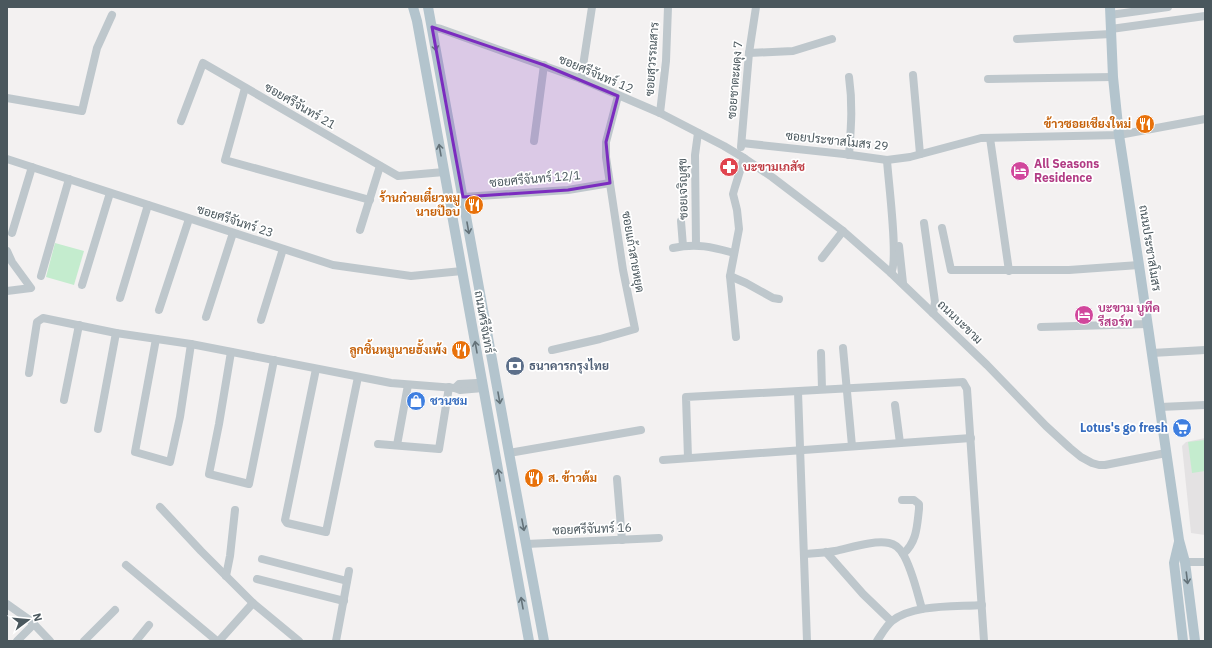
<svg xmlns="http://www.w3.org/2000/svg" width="1212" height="648" font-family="'IBM Plex Sans',Sarabun,sans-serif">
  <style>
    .education { fill: #e4e2e3 }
    .green { fill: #c4ecce }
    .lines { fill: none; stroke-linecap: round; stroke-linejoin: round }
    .minor { stroke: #bec7cc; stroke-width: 8 }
    .major { stroke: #b3c4cd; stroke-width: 10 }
    .oneway { stroke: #647279 }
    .marked { fill: #7b2cbf; fill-opacity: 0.2; stroke: #7b2cbf; stroke-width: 3; stroke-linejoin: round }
    .labels { text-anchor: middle; stroke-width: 3.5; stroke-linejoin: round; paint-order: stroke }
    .street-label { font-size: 12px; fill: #4a575d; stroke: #fff }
    .food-label { font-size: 12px; font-weight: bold; fill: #c56008; stroke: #fff; text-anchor: end }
    .hotel-label { font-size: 12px; font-weight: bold; fill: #b23c85; stroke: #fff; text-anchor: start }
    .health-label { font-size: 12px; font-weight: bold; fill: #be3a42; stroke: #fff; text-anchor: start }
    .service-label { font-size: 12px; font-weight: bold; fill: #4e5e75; stroke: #fff; text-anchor: start }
    .shop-label { font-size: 12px; font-weight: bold; fill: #366cbe; stroke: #fff; text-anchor: start }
  </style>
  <rect width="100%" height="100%" fill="#f3f1f1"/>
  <polygon class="education" points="1205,438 1205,535 1191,533 1182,446 1186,442"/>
  <g class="green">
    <polygon points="55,243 84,251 74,285 46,277"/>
    <polygon points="1205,440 1205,471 1192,473 1188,442"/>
  </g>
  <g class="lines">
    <g class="minor">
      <polyline points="1110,15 1168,7"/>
      <polyline points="432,27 441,29 581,79 660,113 724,146 744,158 772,177 843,231 891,273 987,365 1046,426 1070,448 1081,457 1092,463 1099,465 1105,465 1166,453"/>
      <polyline points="1111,29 1205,16"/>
      <polyline points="1017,39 1111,34"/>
      <polyline points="749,53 793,51 832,39"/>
      <polyline points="913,75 920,154"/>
      <path d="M 849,77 C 853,105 851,127 849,155"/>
      <polyline points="581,79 592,7"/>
      <polyline points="988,79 1113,77"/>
      <polyline points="245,88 225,160 370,200"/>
      <polyline points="7,98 82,111 97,48 112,15"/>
      <polyline points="660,113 666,61 668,7"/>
      <polyline points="181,121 203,63 398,176 444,172"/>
      <polyline points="990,138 1009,271"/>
      <polyline points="534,141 544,65"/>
      <polyline points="742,143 844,154 887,160 910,157 981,138 1119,135 1205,119"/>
      <polyline points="741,147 749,53 756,7"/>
      <polyline points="7,159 333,265 411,276 462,271"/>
      <path d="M 887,160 C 888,179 899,261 891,273"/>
      <polyline points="463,197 568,190 610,183"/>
      <polyline points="681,221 683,246"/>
      <polyline points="924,223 935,302 933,313"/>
      <polyline points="942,228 951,270 1069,270 1139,265"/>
      <polyline points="360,230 380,166"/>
      <polyline points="12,233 32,167"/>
      <polyline points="696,245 695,155 698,133"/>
      <polyline points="899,246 903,283"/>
      <path d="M 673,248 C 697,243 712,247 734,253"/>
      <polyline points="7,251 12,262 31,288 7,291"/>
      <polyline points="822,258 843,231"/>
      <polyline points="41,276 69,179"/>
      <polyline points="730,276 746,283 773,298 779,299"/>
      <polyline points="82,285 110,193"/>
      <polyline points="120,298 148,205"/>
      <polyline points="159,310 189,219"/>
      <polyline points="206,317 233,233"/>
      <polyline points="261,320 283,249"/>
      <polyline points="1041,327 1148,324"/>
      <polyline points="736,337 730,276 739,229 737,210 733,194 735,187 744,158"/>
      <polyline points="156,339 135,452 170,462 180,417 191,344"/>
      <polyline points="843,348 852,446"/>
      <polyline points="552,350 600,339 635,329 623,270 606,157 606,142 618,96"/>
      <polyline points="231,352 219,424 209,474 249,484 274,360"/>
      <polyline points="821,353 822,389"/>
      <polyline points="1152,353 1205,350"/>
      <polyline points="316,369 285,520 287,523 326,532 358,377"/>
      <polyline points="29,373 37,322 43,318 116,333 191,344 391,383 455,388 460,390 483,388"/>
      <polyline points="455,388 459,384 477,383"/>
      <polyline points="798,392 807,641"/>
      <polyline points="64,400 79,325"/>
      <polyline points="895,405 900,443"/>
      <polyline points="1160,407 1205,405"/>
      <polyline points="98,429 116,333"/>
      <polyline points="378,444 439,449 449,387"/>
      <polyline points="397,445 408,385"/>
      <polyline points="509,453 641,430"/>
      <polyline points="688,458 686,397 963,382 967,389 984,641"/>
      <polyline points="663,460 971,438"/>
      <polyline points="617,479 622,540"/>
      <path d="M 902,500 L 914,500 L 919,504 L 919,509 C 917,526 917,542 903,554"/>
      <polyline points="160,507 201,551 253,603 299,641"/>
      <polyline points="526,544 659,538"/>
      <polyline points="826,552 863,594 891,621"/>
      <path d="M 804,554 C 814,553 825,553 835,551 C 850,548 873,540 889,543 C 895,544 900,549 903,554 C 912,569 917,592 922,609"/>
      <polyline points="262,559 347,581"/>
      <polyline points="1185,562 1205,562"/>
      <polyline points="126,565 217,641"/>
      <polyline points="226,576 230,556 235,510"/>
      <polyline points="257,579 344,601"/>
      <polyline points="7,604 31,621 50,641"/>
      <polyline points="17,641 34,624"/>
      <polyline points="84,641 115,610"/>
      <polyline points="136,641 149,625"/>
      <polyline points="219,641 253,603"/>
      <polyline points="336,641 349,571"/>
      <path d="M 877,641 C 881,635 886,626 892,621 C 913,604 955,607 982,605"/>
    </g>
    <g class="major">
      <polyline points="413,7 417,21 529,641"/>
      <polyline points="428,7 509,453 544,641"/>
      <polyline points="1110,7 1113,77 1119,135 1139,265 1179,540 1185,562 1195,641"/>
      <polyline points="1179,542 1174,563 1183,641"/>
    </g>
  </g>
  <defs><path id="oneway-shaft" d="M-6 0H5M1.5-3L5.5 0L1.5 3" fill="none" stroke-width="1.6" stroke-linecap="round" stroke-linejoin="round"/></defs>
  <g class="oneway">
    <use href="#oneway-shaft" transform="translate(435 45) rotate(80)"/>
    <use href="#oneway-shaft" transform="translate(440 150) rotate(-100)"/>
    <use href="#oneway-shaft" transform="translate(468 228) rotate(80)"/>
    <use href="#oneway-shaft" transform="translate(476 347) rotate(-100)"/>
    <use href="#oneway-shaft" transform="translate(499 398) rotate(80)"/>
    <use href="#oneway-shaft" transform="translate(499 475) rotate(-100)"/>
    <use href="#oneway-shaft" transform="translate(523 525) rotate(79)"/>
    <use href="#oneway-shaft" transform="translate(1187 578) rotate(83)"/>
    <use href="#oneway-shaft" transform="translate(522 603) rotate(-100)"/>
  </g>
  <path class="marked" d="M 432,27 L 544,65 L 618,96 L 606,142 L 610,183 L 568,190 L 463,197 Z"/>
  <defs>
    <g id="restaurant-disc" transform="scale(1)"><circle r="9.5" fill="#e8710a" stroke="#fff"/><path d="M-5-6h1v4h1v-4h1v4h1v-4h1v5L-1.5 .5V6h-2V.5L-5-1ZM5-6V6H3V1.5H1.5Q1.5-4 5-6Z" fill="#fff"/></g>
    <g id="pharmacy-disc" transform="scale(1)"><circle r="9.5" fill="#e0444e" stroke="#fff"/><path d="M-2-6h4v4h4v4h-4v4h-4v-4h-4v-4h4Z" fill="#fff"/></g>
    <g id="hotel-disc" transform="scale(1)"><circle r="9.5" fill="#d1479c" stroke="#fff"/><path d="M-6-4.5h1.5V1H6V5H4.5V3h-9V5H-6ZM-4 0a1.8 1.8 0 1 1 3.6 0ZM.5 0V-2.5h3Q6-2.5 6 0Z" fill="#fff"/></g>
    <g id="bank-disc" transform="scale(1)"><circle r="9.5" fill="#5c6f8a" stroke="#fff"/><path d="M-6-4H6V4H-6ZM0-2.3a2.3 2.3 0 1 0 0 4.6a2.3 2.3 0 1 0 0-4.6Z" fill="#fff"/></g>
    <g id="shop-disc" transform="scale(1)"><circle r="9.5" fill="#3f7fe0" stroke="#fff"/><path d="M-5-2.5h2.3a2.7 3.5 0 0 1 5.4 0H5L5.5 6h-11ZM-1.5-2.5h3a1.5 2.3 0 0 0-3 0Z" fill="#fff"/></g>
    <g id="supermarket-disc" transform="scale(1)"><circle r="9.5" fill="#3f7fe0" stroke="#fff"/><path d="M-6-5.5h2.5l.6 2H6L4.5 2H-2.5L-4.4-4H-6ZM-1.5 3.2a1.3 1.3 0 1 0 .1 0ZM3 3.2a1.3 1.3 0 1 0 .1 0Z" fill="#fff"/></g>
  </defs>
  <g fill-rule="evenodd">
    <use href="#restaurant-disc" x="1145" y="124"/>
    <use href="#pharmacy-disc" x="729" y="167"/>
    <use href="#hotel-disc" x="1020" y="171"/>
    <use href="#restaurant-disc" x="474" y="205"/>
    <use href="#hotel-disc" x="1084" y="315"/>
    <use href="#restaurant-disc" x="461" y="350"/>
    <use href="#bank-disc" x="515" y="366"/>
    <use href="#shop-disc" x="416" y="401"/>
    <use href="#supermarket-disc" x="1182" y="428"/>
    <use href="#restaurant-disc" x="534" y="478"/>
  </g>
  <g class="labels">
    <g class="street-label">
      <text transform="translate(652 59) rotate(-86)" y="4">ซอยสุวรรณสาร</text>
      <text transform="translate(596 74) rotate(23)" y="4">ซอยศรีจันทร์ 12</text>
      <text transform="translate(735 80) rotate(-85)" y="4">ซอยชาตะผดุง 7</text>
      <text transform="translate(300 106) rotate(30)" y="4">ซอยศรีจันทร์ 21</text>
      <text transform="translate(837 141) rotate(6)" y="4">ซอยประชาสโมสร 29</text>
      <text transform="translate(535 179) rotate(-5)" y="4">ซอยศรีจันทร์ 12/1</text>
      <text transform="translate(683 189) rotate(-91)" y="4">ซอยเจริญสุข</text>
      <text transform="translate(235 221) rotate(18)" y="4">ซอยศรีจันทร์ 23</text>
      <text transform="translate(1150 248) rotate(81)" y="4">ถนนประชาสโมสร</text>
      <text transform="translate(633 252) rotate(80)" y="4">ซอยแก้วสายหยุด</text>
      <text transform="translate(484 322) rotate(80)" y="4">ถนนศรีจันทร์</text>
      <text transform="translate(960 322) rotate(44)" y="4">ถนนบะขาม</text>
      <text transform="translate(592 529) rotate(-2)" y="4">ซอยศรีจันทร์ 16</text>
    </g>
    <g class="food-label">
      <text x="1131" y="128">ข้าวซอยเชียงใหม่</text>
      <text x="460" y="202">ร้านก๋วยเตี๋ยวหมู<tspan x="460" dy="14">นายป๊อบ</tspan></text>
      <text x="447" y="354">ลูกชิ้นหมูนายฮั้งเพ้ง</text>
      <text x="548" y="482" text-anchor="start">ส. ข้าวต้ม</text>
    </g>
    <g class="hotel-label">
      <text x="1034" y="168">All Seasons<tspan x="1034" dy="14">Residence</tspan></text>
      <text x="1098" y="312">บะขาม บูทีค<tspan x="1098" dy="14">รีสอร์ท</tspan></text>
    </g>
    <g class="health-label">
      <text x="743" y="171">บะขามเภสัช</text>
    </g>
    <g class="service-label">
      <text x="529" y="370">ธนาคารกรุงไทย</text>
    </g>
    <g class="shop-label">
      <text x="430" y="405">ชวนชม</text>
      <text x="1168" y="432" text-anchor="end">Lotus's go fresh</text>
    </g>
  </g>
  <rect width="1212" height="648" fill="none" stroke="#4a575d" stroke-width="16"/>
  <g transform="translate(28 620) rotate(74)" stroke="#ffffff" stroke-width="3" paint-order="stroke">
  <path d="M0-3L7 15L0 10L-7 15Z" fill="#4a575d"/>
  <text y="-6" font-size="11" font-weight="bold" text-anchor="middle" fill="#4a575d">N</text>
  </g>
</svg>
